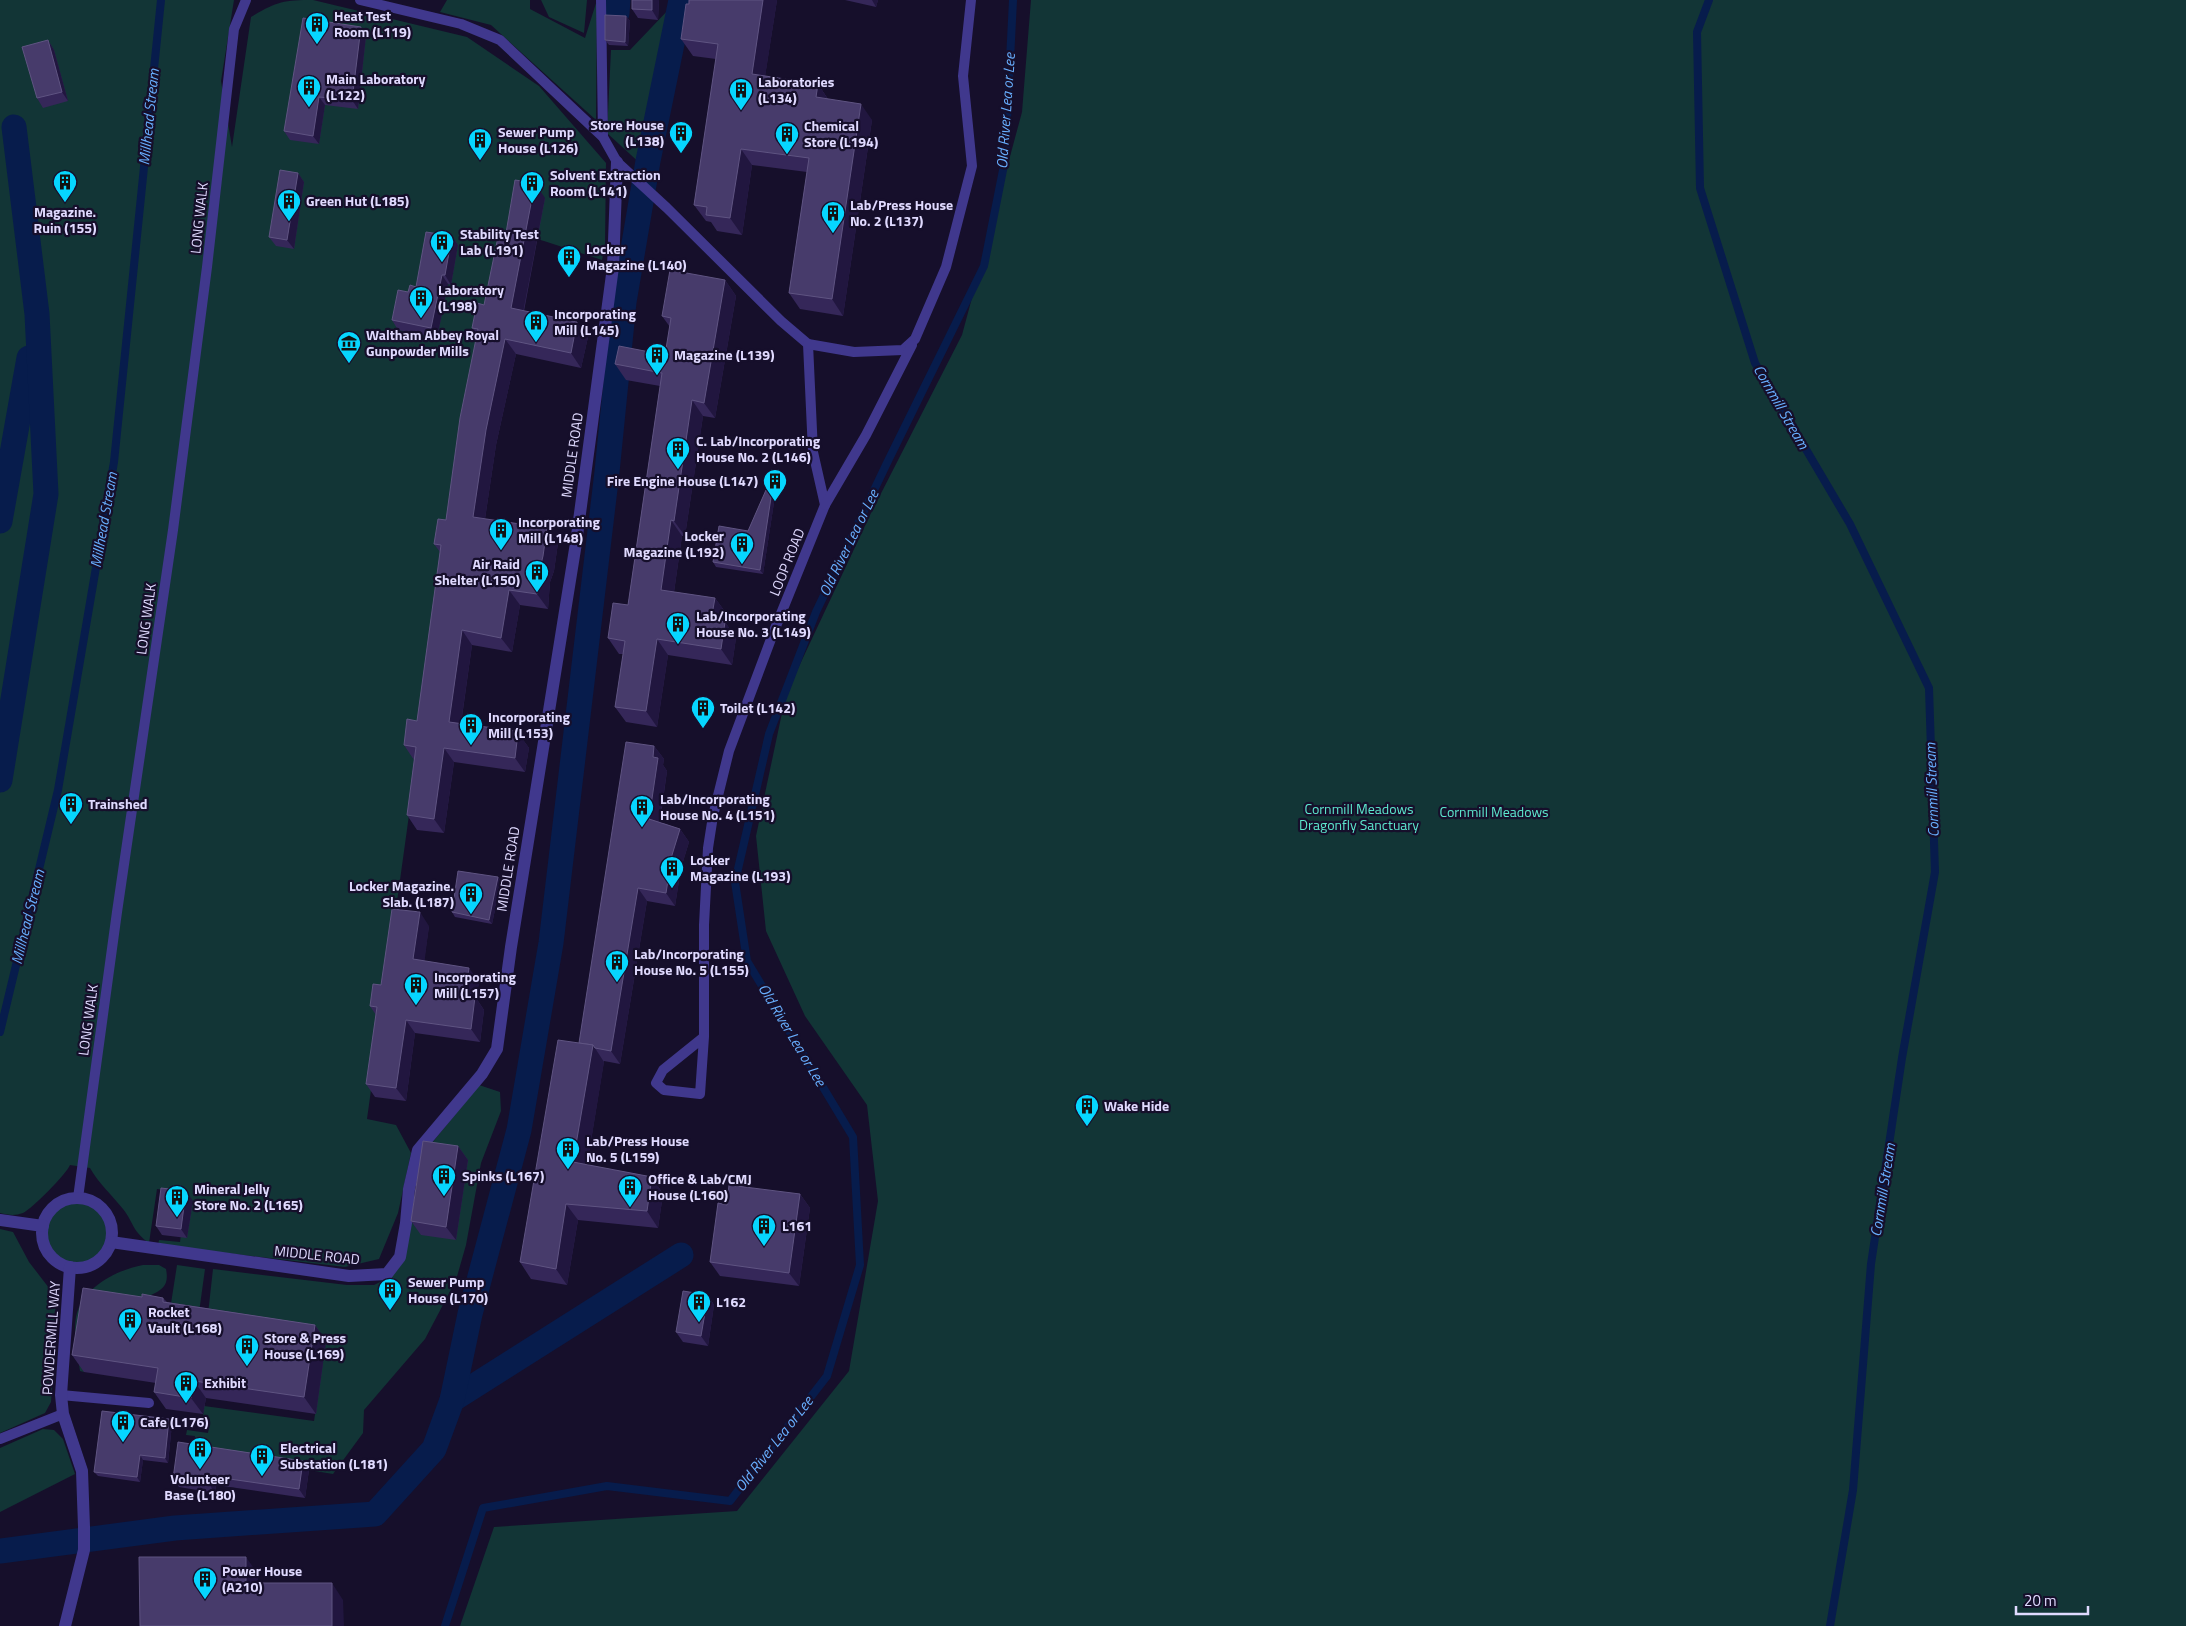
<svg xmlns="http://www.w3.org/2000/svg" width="2186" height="1626" font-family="'Titillium Web',sans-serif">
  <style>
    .green { fill: #123536 }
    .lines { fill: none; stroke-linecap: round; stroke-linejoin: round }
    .stream { stroke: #071c4c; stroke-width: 8 }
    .canal { stroke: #071c4c; stroke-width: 25 }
    .lane { stroke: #40388d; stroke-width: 10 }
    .street { stroke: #40388d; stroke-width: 12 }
    .wall { fill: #352759 }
    .shaded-wall { fill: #21163f }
    .building { fill: #473b6b; stroke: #5f5482 }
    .labels { text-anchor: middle; stroke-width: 4.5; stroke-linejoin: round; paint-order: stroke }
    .poi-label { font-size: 14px; font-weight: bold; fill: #e0daff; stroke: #160f2b; text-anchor: start }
    .street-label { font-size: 14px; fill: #e0daff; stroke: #160f2b }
    .park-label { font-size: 14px; fill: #5de8ce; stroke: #160f2b }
    .water-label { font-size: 15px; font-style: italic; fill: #68afff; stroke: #160f2b }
  </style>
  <rect width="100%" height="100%" fill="#160f2b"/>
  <g class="green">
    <path d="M 0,0 L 234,0 L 221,81 L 232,147 L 251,17 C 276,2 283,0 313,0 L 467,37 L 539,86 L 606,163 L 605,245 L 602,260 L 544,241 L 508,231 L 447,540 L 367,1119 L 396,1125 L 411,1153 L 398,1213 L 379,1259 L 345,1267 L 158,1245 L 159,1240 L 180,1242 L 186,1193 L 157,1189 L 149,1243 C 132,1231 134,1223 123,1209 C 112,1195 99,1184 90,1168 L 70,1165 C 67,1173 33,1208 23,1213 C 15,1216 8,1215 0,1213 Z"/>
    <polygon points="447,0 530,0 530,9 585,38 597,0 596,120 491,25 440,12"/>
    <polygon points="541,0 587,0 584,33 549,17"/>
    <polygon points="1031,0 2186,0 2186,1626 460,1626 494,1527 737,1511 849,1371 878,1201 867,1105 805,1016 766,931 756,836 786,694 871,513 962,335 1022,112"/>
    <polygon points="672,6 643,166 607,133 611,50 630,50"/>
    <polygon points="479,1085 500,1092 501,1111 481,1163 466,1245 456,1280 425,1339 364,1410 363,1433 333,1474 260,1462 194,1447 195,1436 186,1435 187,1430 208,1433 210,1419 203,1417 204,1406 314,1421 326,1342 207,1323 213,1269 347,1285 374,1285 392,1276 411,1216 417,1216 423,1154"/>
    <circle cx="77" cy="1233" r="30"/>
    <polygon points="0,1229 13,1232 29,1262 49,1288 55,1305 57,1326 51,1402 45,1413 0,1433"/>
    <path d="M 143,1265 L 159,1265 L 166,1269 C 169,1284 164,1289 151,1295 L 151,1300 L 93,1304 L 84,1372 L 80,1371 C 78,1354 73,1333 76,1317 C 82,1287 117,1270 143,1265 Z"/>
    <polygon points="177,1265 205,1269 198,1320 170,1310"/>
    <polygon points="43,1429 54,1430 63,1439 75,1474 0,1512 0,1448"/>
  </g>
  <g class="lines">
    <g class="stream">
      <polyline points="1709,0 1697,32 1700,188 1755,363 1850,524 1929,688 1935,872 1902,1058 1871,1264 1853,1490 1830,1626"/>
      <polyline points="0,1032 58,790 114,462 161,0"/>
      <polyline points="445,1626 483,1508 607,1486 730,1501 827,1376 860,1265 853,1137 747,961 735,882 769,734 816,612 886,465 984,266 1005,160 1013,0"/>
    </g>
    <g class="canal">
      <polyline points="617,13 618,0"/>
      <polyline points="0,521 29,358"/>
      <polyline points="0,780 46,494 37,314 14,127"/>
      <polyline points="452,1400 681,1255"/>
      <polyline points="0,1551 175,1528 375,1514 434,1449 452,1400 470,1314 519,1130 551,943 607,472 624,302 648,161 681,0"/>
    </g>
    <g class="lane">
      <polyline points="360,0 461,24 500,40 603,137 617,162 667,208 781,321 808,344 813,452 825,505 774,631 729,751 713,816 708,848 704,925 704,1037 700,1094 664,1090 656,1083 663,1070 704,1037"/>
      <polyline points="601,0 603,137"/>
      <polyline points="808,344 854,352 903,350 915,339 946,267 972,166 963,76 971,0"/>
      <polyline points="825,505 866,435 912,345"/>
      <polyline points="78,1198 117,912 173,530 207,267 234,29 246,0"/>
      <polyline points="61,1395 149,1403"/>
      <polyline points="0,1439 63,1414"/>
    </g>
    <g class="street">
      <circle cx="77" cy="1233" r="35"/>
      <polyline points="0,1220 43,1226"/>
      <polyline points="111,1242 349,1276 387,1274 400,1257 406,1223 409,1189 418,1150 482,1074 497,1049 511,947 576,543 613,267 617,162"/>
      <polyline points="65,1626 84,1550 84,1527 82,1471 63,1414 61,1395 70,1267"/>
    </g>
  </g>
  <g class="wall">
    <polygon points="632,0 659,0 658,20 638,18 632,9"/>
    <polygon points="689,0 777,0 765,76 818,84 828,99 872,120 843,316 800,309 789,293 807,172 752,165 742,235 717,231 711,222 706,221 694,205 716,59 693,56 681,39"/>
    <polygon points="845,0 878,0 876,7"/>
    <polygon points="626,16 630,21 628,46 609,45 605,40"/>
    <polygon points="366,36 358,109 325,105 319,144 290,140 284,131"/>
    <polygon points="48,40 54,50 68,101 43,108 37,98"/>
    <polygon points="298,173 304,182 294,249 276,246 269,237"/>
    <polygon points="545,198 524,311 588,337 581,368 516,354 496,445 485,519 547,528 558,543 554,571 550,582 548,609 520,605 512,652 472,645 461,724 516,731 517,733 518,733 529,748 525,772 454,762 444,833 417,830 407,815 414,760 404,745 417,721 440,552 434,544 446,520 477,335 472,328 484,305 506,233"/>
    <polygon points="452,236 458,245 451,285 448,284 437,338 398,330 392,320 408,292 416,287"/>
    <polygon points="725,280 736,296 715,418 703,416 685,536 682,536 674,592 715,598 726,613 724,622 725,622 736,638 732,665 668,655 657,727 626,722 615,707 623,654 619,654 608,638 628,605 660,386 626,380 615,364 665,355 670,327 662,316"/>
    <polygon points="772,491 775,496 763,574 716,567 713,562 748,531"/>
    <polygon points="654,746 664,759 663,765 667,771 660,822 680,829 689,842 681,868 675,906 647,901 620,1064 604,1061 587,1165 652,1177 663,1194 658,1228 578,1220 567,1285 531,1279 520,1262 579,1043"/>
    <polygon points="498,877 501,881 492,924 455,917 452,912"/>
    <polygon points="429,926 424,961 479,982 476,998 484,1010 480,1042 415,1033 406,1101 375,1097 366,1084 376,1015 370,1006"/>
    <polygon points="458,1146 468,1160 456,1240 421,1235 411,1221"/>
    <polygon points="800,1194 810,1208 799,1286 720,1276 710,1262 727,1205"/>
    <polygon points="193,1201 187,1238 162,1235 156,1226"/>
    <polygon points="708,1295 714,1305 708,1346 683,1342 676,1332"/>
    <polygon points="142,1297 163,1298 167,1302 315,1325 326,1341 316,1414 206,1398 203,1414 166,1409 154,1392 156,1383 84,1372 72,1355"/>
    <polygon points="169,1419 172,1424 168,1463 143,1460 140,1482 98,1476 94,1472"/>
    <polygon points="303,1461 309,1470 305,1498 216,1485 215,1493 179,1487 173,1479"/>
  </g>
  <g class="shaded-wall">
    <polygon points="652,0 659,0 658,20 652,10"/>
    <polygon points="763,0 777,0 763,90 752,74"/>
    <polygon points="872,0 878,0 876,7"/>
    <polygon points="626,16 630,21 628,46 625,42"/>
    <polygon points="361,27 366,36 358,109 352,100"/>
    <polygon points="48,40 54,50 68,101 62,92"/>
    <polygon points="818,84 829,101 816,97"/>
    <polygon points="319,97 325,105 319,144 313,136"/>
    <polygon points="861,104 872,120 843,316 832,299"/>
    <polygon points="741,149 752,165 742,235 730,218"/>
    <polygon points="298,173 304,182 294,249 287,240"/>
    <polygon points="535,183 545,198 521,323 511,308"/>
    <polygon points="452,236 458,245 451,285 445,275"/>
    <polygon points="442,275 448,284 437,338 431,328"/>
    <polygon points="725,280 736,296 715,418 704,403"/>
    <polygon points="577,322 588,337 581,368 571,353"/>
    <polygon points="505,339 516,354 496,445 483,532 473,517 486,430"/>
    <polygon points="692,400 703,416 685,536 674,521"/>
    <polygon points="772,491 775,496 763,574 760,570"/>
    <polygon points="671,520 682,536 672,606 661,590"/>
    <polygon points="547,528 558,543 554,571 550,582 548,609 537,594 540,568"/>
    <polygon points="509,590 520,605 512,652 501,638"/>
    <polygon points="715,598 726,613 722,636 711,620"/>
    <polygon points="725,622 736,638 732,665 721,649"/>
    <polygon points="462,630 472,645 459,737 449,722"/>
    <polygon points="657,639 668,655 657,727 646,711"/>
    <polygon points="516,731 518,735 518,733 529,748 525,772 515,758"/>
    <polygon points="654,746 664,759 663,765 667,771 658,832 649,819 653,757"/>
    <polygon points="444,748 454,762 444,833 434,819"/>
    <polygon points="680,829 689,842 681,868 675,906 666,893 672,855"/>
    <polygon points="498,877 501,881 492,924 489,920"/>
    <polygon points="638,888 647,901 620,1064 611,1051"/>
    <polygon points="420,912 429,926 423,973 413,959"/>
    <polygon points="469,968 479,982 476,998 484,1010 480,1042 471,1029 465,995"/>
    <polygon points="406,1020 415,1033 406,1101 396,1088"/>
    <polygon points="593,1045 604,1062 585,1178 573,1162"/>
    <polygon points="458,1146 468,1160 456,1240 446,1227"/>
    <polygon points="652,1177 663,1194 658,1228 647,1211"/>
    <polygon points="186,1191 193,1201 187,1238 181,1229"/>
    <polygon points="800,1194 810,1208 799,1286 789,1273"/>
    <polygon points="566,1204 578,1220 567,1285 556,1269"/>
    <polygon points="708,1295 714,1305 708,1346 701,1336"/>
    <polygon points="315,1325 326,1341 316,1414 304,1397"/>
    <polygon points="194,1381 206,1398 203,1414 191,1398"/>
    <polygon points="169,1419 172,1424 168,1463 165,1458"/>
    <polygon points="140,1455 143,1460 140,1482 137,1477"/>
    <polygon points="303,1461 309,1470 305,1498 299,1489"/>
    <polygon points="209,1476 216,1485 215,1493 209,1484"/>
    <polygon points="246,1557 258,1574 258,1600 246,1583"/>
    <polygon points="332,1583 343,1600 344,1626 332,1626"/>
  </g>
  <g class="building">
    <polygon points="632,0 652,0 652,10 632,9"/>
    <polygon points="689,0 763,0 752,74 818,84 816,97 861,104 832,299 789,293 809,158 741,149 730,218 706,215 707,207 694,205 718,44 681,39 686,4 689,4"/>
    <polygon points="605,15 626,16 625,42 605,40"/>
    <polygon points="303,18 361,27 352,100 319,97 313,136 284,131"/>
    <polygon points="48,40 62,92 37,98 22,47"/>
    <polygon points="280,170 298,173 287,240 269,237"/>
    <polygon points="515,180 535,183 511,308 577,322 571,353 505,339 486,430 473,517 547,528 543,556 540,568 537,594 509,590 501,638 462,630 449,722 516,731 515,733 518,733 515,758 444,748 434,819 407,815 416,747 404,745 407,719 417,721 441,545 434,544 438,519 446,520 460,418 478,329 472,328 477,303 484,305 499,232 506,233"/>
    <polygon points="426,232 452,236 445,275 442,275 431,328 392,320 398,290 408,292 410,285 416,287"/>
    <polygon points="670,270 725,280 704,403 692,400 674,521 671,520 661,590 715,598 711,620 725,622 721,649 657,639 646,711 615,707 625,641 608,638 613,603 628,605 662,373 615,364 619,346 665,355 671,318 662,316"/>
    <polygon points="766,490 772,491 760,570 713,562 719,526 748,531"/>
    <polygon points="626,742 654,746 653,757 658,758 649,819 680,829 672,855 666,893 638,888 611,1051 595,1048 593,1045 579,1043"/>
    <polygon points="458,871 498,877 489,920 452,912"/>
    <polygon points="392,909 420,912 413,959 469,968 465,995 475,997 471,1029 406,1020 396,1088 366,1084 377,1007 370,1006 373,984 381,985"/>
    <polygon points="558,1040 593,1045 573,1162 652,1177 647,1211 566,1204 556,1269 520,1262"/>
    <polygon points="423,1141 458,1146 446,1227 411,1221"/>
    <polygon points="729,1185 800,1194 789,1273 710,1262 718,1203 727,1205"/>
    <polygon points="161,1188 186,1191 181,1229 156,1226"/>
    <polygon points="83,1288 142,1297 142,1294 163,1298 163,1302 315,1325 304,1397 194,1381 191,1398 154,1392 158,1368 72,1355"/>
    <polygon points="683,1291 708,1295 701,1336 676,1332"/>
    <polygon points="102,1411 169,1419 165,1458 140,1455 137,1477 94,1472"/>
    <polygon points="178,1442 303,1461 299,1489 209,1476 209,1484 173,1479"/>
    <polygon points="139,1557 246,1557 246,1583 332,1583 332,1626 140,1626"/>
  </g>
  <defs>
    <g id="building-pin" transform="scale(1.25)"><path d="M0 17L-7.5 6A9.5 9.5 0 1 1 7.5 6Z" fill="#06d6ff" stroke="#160f2b"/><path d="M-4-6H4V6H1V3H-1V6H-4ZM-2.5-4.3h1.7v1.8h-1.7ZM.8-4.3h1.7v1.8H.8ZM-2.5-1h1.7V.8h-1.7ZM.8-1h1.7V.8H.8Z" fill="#111"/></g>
    <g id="museum-pin" transform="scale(1.25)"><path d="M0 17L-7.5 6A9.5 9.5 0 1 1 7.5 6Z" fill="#06d6ff" stroke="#160f2b"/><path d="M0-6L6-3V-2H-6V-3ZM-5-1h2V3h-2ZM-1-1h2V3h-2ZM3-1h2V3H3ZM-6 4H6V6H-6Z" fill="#111"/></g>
  </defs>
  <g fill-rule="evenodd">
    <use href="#building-pin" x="317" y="24"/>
    <use href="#building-pin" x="309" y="87"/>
    <use href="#building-pin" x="741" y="90"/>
    <use href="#building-pin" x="681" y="133"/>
    <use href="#building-pin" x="787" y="134"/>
    <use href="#building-pin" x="480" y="140"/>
    <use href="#building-pin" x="65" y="182"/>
    <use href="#building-pin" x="532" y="183"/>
    <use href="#building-pin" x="289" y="201"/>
    <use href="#building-pin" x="833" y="213"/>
    <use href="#building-pin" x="442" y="242"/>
    <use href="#building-pin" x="569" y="257"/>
    <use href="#building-pin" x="421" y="298"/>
    <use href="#building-pin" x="536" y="322"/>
    <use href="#museum-pin" x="349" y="343"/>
    <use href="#building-pin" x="657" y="355"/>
    <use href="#building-pin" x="678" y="449"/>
    <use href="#building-pin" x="775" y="481"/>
    <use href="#building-pin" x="501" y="530"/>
    <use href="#building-pin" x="742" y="544"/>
    <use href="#building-pin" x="537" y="572"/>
    <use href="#building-pin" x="678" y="624"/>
    <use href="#building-pin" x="703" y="708"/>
    <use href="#building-pin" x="471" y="725"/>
    <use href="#building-pin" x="71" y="804"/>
    <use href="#building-pin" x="642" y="807"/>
    <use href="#building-pin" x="672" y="868"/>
    <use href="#building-pin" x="471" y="894"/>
    <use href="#building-pin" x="617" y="962"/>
    <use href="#building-pin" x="416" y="985"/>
    <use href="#building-pin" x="1087" y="1106"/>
    <use href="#building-pin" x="568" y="1149"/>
    <use href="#building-pin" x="444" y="1176"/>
    <use href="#building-pin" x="630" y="1187"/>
    <use href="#building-pin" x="177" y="1197"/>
    <use href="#building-pin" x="764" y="1226"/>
    <use href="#building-pin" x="390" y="1290"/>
    <use href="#building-pin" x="699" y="1302"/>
    <use href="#building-pin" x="130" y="1320"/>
    <use href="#building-pin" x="247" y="1346"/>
    <use href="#building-pin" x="186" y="1383"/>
    <use href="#building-pin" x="123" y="1422"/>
    <use href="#building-pin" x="200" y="1449"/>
    <use href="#building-pin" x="262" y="1456"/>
    <use href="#building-pin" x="205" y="1579"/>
  </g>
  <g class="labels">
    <g class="poi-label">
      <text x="334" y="21">Heat Test<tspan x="334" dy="16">Room (L119)</tspan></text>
      <text x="326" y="84">Main Laboratory<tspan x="326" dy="16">(L122)</tspan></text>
      <text x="758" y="87">Laboratories<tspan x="758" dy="16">(L134)</tspan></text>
      <text x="664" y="130" text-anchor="end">Store House<tspan x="664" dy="16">(L138)</tspan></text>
      <text x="804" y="131">Chemical<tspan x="804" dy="16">Store (L194)</tspan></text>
      <text x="498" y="137">Sewer Pump<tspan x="498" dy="16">House (L126)</tspan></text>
      <text x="550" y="180">Solvent Extraction<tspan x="550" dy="16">Room (L141)</tspan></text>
      <text x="306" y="206">Green Hut (L185)</text>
      <text x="850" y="210">Lab/Press House<tspan x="850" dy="16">No. 2 (L137)</tspan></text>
      <text x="65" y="217" text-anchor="middle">Magazine.<tspan x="65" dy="16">Ruin (155)</tspan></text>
      <text x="460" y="239">Stability Test<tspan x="460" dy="16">Lab (L191)</tspan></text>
      <text x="586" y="254">Locker<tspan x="586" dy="16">Magazine (L140)</tspan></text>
      <text x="438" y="295">Laboratory<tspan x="438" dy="16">(L198)</tspan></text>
      <text x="554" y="319">Incorporating<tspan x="554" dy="16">Mill (L145)</tspan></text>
      <text x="366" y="340">Waltham Abbey Royal<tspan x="366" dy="16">Gunpowder Mills</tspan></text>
      <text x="674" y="360">Magazine (L139)</text>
      <text x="696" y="446">C. Lab/Incorporating<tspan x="696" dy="16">House No. 2 (L146)</tspan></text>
      <text x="758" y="486" text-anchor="end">Fire Engine House (L147)</text>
      <text x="518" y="527">Incorporating<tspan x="518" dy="16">Mill (L148)</tspan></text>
      <text x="724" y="541" text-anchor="end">Locker<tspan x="724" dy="16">Magazine (L192)</tspan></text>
      <text x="520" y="569" text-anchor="end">Air Raid<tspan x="520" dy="16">Shelter (L150)</tspan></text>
      <text x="696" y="621">Lab/Incorporating<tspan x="696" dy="16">House No. 3 (L149)</tspan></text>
      <text x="720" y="713">Toilet (L142)</text>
      <text x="488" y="722">Incorporating<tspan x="488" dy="16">Mill (L153)</tspan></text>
      <text x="660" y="804">Lab/Incorporating<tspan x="660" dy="16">House No. 4 (L151)</tspan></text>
      <text x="88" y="809">Trainshed</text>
      <text x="690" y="865">Locker<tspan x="690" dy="16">Magazine (L193)</tspan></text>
      <text x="454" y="891" text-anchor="end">Locker Magazine.<tspan x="454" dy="16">Slab. (L187)</tspan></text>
      <text x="634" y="959">Lab/Incorporating<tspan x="634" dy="16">House No. 5 (L155)</tspan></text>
      <text x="434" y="982">Incorporating<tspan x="434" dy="16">Mill (L157)</tspan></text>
      <text x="1104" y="1111">Wake Hide</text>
      <text x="586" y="1146">Lab/Press House<tspan x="586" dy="16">No. 5 (L159)</tspan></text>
      <text x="462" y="1181">Spinks (L167)</text>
      <text x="648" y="1184">Office &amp; Lab/CMJ<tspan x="648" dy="16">House (L160)</tspan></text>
      <text x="194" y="1194">Mineral Jelly<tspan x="194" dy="16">Store No. 2 (L165)</tspan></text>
      <text x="782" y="1231">L161</text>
      <text x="408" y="1287">Sewer Pump<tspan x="408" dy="16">House (L170)</tspan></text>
      <text x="716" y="1307">L162</text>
      <text x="148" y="1317">Rocket<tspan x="148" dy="16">Vault (L168)</tspan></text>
      <text x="264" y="1343">Store &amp; Press<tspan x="264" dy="16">House (L169)</tspan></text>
      <text x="204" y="1388">Exhibit</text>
      <text x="140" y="1427">Cafe (L176)</text>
      <text x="280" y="1453">Electrical<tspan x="280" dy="16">Substation (L181)</tspan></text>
      <text x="200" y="1484" text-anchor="middle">Volunteer<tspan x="200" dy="16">Base (L180)</tspan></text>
      <text x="222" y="1576">Power House<tspan x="222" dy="16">(A210)</tspan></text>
    </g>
    <g class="street-label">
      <text transform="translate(199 218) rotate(-84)" y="5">LONG WALK</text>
      <text transform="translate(572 455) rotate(-82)" y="5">MIDDLE ROAD</text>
      <text transform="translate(787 562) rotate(-68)" y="5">LOOP ROAD</text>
      <text transform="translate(146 619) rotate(-82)" y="5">LONG WALK</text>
      <text transform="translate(508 869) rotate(-81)" y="5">MIDDLE ROAD</text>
      <text transform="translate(88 1020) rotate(-82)" y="5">LONG WALK</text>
      <text transform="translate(317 1255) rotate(6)" y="5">MIDDLE ROAD</text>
      <text transform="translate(51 1338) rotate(-86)" y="5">POWDERMILL WAY</text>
    </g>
    <g class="park-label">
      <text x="1359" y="814">Cornmill Meadows<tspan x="1359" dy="16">Dragonfly Sanctuary</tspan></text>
      <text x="1494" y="817">Cornmill Meadows</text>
    </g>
    <g class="water-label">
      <text transform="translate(1006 111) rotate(-86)" y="5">Old River Lea or Lee</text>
      <text transform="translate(149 117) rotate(-84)" y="5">Millhead Stream</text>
      <text transform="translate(1781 407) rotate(60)" y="5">Cornmill Stream</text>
      <text transform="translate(104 520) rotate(-80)" y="5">Millhead Stream</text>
      <text transform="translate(849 543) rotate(-64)" y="5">Old River Lea or Lee</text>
      <text transform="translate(1932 790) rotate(-92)" y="5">Cornmill Stream</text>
      <text transform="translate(28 917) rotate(-76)" y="5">Millhead Stream</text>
      <text transform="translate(792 1035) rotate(59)" y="5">Old River Lea or Lee</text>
      <text transform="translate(1883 1190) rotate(-81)" y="5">Cornmill Stream</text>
      <text transform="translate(774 1444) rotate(-52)" y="5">Old River Lea or Lee</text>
    </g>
  </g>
  <path d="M2016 1606v8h72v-8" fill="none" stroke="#e0daff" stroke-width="2.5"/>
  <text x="2024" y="1606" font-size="15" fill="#e0daff" stroke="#160f2b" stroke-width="4" paint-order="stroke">20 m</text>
</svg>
